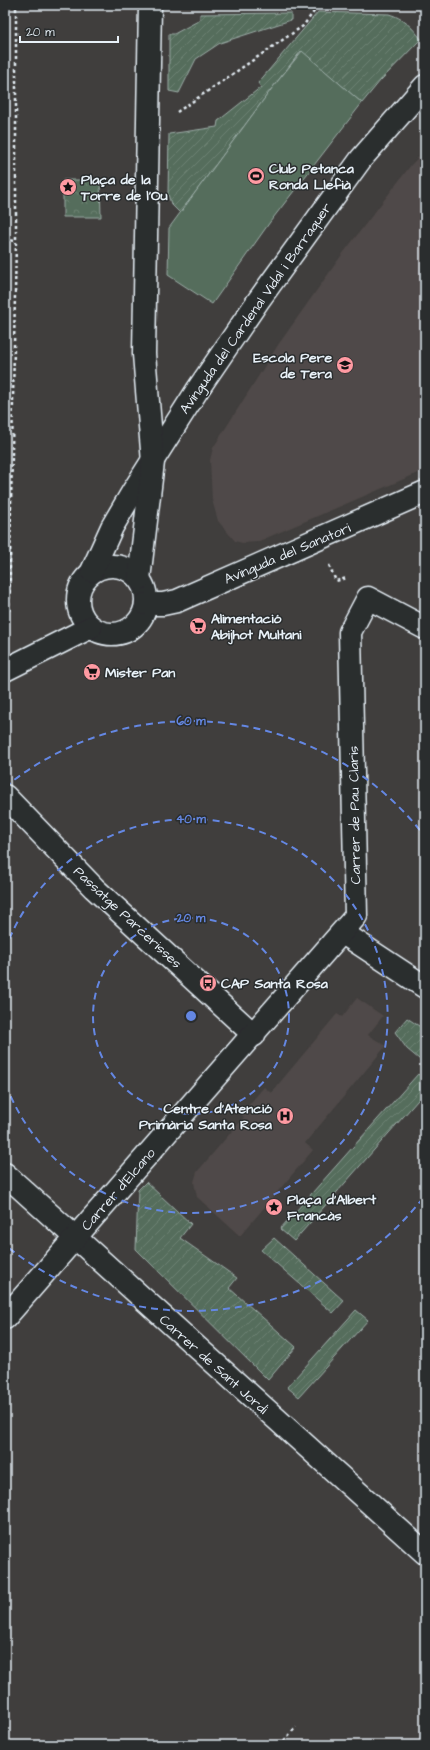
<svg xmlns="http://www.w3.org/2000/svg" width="430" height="1750" font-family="'Architects Daughter',sans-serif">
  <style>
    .built { fill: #4f4948 }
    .forest { fill: url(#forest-crowns); stroke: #9eafaa }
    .garden { fill: url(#garden-furrows); stroke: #9eafaa }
    .pitch { fill: #546d5b; stroke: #9eafaa }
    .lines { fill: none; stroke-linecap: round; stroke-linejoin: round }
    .minor-casing { stroke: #e8f1f8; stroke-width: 25 }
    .path { stroke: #e8f1f8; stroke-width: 2.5; stroke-dasharray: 3 3; stroke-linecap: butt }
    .minor { stroke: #2a2d2e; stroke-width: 22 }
    .ring { fill: none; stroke: #6487e3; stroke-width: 2; stroke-dasharray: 7 5 }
    .labels { text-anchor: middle; stroke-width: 3; stroke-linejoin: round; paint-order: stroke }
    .poi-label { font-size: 14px; font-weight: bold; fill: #e8f1f8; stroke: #2a2d2e; text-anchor: start }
    .street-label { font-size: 14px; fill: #e8f1f8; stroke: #2a2d2e }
    .centre { fill: #6487e3; stroke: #2a2d2e; stroke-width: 2 }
    .ring-label { font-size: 12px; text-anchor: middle; font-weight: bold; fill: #6487e3; stroke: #2a2d2e; stroke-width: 3; stroke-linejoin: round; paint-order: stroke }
  </style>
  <defs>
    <pattern id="forest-crowns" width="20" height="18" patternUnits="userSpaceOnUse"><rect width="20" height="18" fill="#546d5b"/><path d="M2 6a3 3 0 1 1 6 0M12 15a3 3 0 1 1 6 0" fill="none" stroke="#6d8273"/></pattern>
    <pattern id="garden-furrows" width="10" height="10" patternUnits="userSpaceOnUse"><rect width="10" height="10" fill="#546d5b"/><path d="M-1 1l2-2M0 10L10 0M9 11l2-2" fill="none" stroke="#6d8273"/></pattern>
  </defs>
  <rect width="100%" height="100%" fill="#403e3d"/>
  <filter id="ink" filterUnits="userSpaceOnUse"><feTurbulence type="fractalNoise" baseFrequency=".025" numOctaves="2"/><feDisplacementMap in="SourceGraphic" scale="8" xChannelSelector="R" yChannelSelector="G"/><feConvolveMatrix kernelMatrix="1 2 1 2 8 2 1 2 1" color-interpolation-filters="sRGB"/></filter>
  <g filter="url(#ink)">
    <g class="built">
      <polygon points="425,150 425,470 257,542 242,543 235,541 218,521 212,500 210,460 213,448 278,345 341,256 411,165"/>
      <polygon points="357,998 383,1016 368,1035 386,1046 305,1143 313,1150 240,1236 197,1197 194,1182 197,1172 244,1117 241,1114 264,1087 271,1093 337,1014 342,1017"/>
    </g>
    <polygon class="forest" points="63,180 100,180 101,217 63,217"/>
    <g class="garden">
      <path d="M 318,12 L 389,14 C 403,18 412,27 421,39 L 380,81 L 362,103 L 301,51 L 273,87 L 180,213 L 171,204 L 168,194 L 169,134 L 217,127 L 218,121 L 261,87 L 258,83 Z"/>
      <polygon points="291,13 291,20 220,43 196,59 179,93 169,91 169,34 174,34 200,20 200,14"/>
      <polygon points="407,1018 425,1030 425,1064 407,1049 395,1032"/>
      <polygon points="418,1074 425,1080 425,1092 294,1241 280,1229"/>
      <polygon points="146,1182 191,1224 180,1238 237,1278 229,1288 296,1347 268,1380 136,1249 138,1190"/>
      <polygon points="274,1238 344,1301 333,1313 261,1250"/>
      <polygon points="356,1310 368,1320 299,1397 287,1387"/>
    </g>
    <polygon class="pitch" points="302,51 362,103 270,222 212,304 168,275 169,228 273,87"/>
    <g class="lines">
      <g class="minor-casing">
        <g id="minor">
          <circle cx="112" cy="600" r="34"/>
          <polyline points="92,571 112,527 132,493 198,389 258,301 361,159 425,86"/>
          <polyline points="139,579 153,462 144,354 150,5"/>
          <polyline points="146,604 163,604 177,601 425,492"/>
          <polyline points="5,670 91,627"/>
          <polyline points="5,796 94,888 254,1035"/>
          <polyline points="343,933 425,987"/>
          <polyline points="5,1174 425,1553"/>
          <polyline points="5,1318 356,916 350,632 368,598 425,628"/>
        </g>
      </g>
      <g class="path">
        <polyline points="177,112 303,26 316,9"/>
        <polyline points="5,240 16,241"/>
        <polyline points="5,547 11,543"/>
        <polyline points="329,565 336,581 347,578"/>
        <polyline points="9,611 16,241 16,6"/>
        <polyline points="280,1745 296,1727"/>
      </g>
      <use href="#minor" class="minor"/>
    </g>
  </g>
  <g class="ring">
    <circle cx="191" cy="1016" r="98"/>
    <path d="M5 950A197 197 0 1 1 5 1082"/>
    <path d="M423 1198A295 295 0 0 1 5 1245M5 787A295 295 0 0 1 423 834"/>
  </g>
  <defs>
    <g id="stadium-disc" transform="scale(0.9)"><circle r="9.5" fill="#ff9aa2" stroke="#2a2d2e"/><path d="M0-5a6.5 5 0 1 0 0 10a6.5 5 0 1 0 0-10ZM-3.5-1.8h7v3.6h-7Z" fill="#111"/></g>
    <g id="sight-disc" transform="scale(0.9)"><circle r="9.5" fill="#ff9aa2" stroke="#2a2d2e"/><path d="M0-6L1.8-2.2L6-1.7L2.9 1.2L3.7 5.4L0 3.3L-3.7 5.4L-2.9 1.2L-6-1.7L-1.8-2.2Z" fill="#111"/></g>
    <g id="school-disc" transform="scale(0.9)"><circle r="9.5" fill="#ff9aa2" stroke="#2a2d2e"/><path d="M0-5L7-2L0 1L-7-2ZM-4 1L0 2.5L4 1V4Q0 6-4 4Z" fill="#111"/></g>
    <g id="supermarket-disc" transform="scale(0.9)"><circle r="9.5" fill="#ff9aa2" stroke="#2a2d2e"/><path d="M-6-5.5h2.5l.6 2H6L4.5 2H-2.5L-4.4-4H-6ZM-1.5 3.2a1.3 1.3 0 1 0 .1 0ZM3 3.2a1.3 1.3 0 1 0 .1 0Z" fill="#111"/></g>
    <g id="bus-disc" transform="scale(0.9)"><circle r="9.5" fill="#ff9aa2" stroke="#2a2d2e"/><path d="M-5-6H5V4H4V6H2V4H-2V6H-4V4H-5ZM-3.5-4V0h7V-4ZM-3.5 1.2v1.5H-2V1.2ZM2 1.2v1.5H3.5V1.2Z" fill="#111"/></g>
    <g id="hospital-disc" transform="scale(0.9)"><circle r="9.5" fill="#ff9aa2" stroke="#2a2d2e"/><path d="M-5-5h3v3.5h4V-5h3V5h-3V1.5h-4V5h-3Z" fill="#111"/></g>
  </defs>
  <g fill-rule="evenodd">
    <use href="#stadium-disc" x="256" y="176"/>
    <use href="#sight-disc" x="68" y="187"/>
    <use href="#school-disc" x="345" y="365"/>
    <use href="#supermarket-disc" x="198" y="626"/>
    <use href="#supermarket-disc" x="92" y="672"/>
    <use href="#bus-disc" x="208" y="983"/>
    <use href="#hospital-disc" x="285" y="1116"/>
    <use href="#sight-disc" x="274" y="1207"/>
  </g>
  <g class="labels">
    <g class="poi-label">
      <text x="269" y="173">Club Petanca<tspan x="269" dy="16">Ronda Llefià</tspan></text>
      <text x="81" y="184">Plaça de la<tspan x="81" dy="16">Torre de l'Ou</tspan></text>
      <text x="332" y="362" text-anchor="end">Escola Pere<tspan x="332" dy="16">de Tera</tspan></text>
      <text x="211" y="623">Alimentació<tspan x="211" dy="16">Abijhot Multani</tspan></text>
      <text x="105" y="677">Mister Pan</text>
      <text x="221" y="988">CAP Santa Rosa</text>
      <text x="272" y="1113" text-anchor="end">Centre d'Atenció<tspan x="272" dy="16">Primària Santa Rosa</tspan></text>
      <text x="287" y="1204">Plaça d'Albert<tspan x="287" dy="16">Francàs</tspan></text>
    </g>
    <g class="street-label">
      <text transform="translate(255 308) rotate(-55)" y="5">Avinguda del Cardenal Vidal i Barraquer</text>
      <text transform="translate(287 553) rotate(-23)" y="5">Avinguda del Sanatori</text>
      <text transform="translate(354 815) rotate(-91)" y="5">Carrer de Pau Claris</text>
      <text transform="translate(128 917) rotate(43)" y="5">Passatge Parcerisses</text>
      <text transform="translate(118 1189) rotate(-49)" y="5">Carrer d'Elcano</text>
      <text transform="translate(214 1364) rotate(42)" y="5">Carrer de Sant Jordi</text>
    </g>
  </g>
  <circle cx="191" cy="1016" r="6" class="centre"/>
  <g class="ring-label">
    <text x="191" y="725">60 m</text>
    <text x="191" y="823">40 m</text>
    <text x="191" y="922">20 m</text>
  </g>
  <rect width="430" height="1750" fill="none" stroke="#2a2d2e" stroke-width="20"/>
  <rect x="10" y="10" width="410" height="1730" fill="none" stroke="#e8f1f8" stroke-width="1.5" filter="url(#ink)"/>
  <path d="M20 36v6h98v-6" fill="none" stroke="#e8f1f8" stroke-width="2"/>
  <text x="26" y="36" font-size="12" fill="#e8f1f8" stroke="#2a2d2e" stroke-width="3" paint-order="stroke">20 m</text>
</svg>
